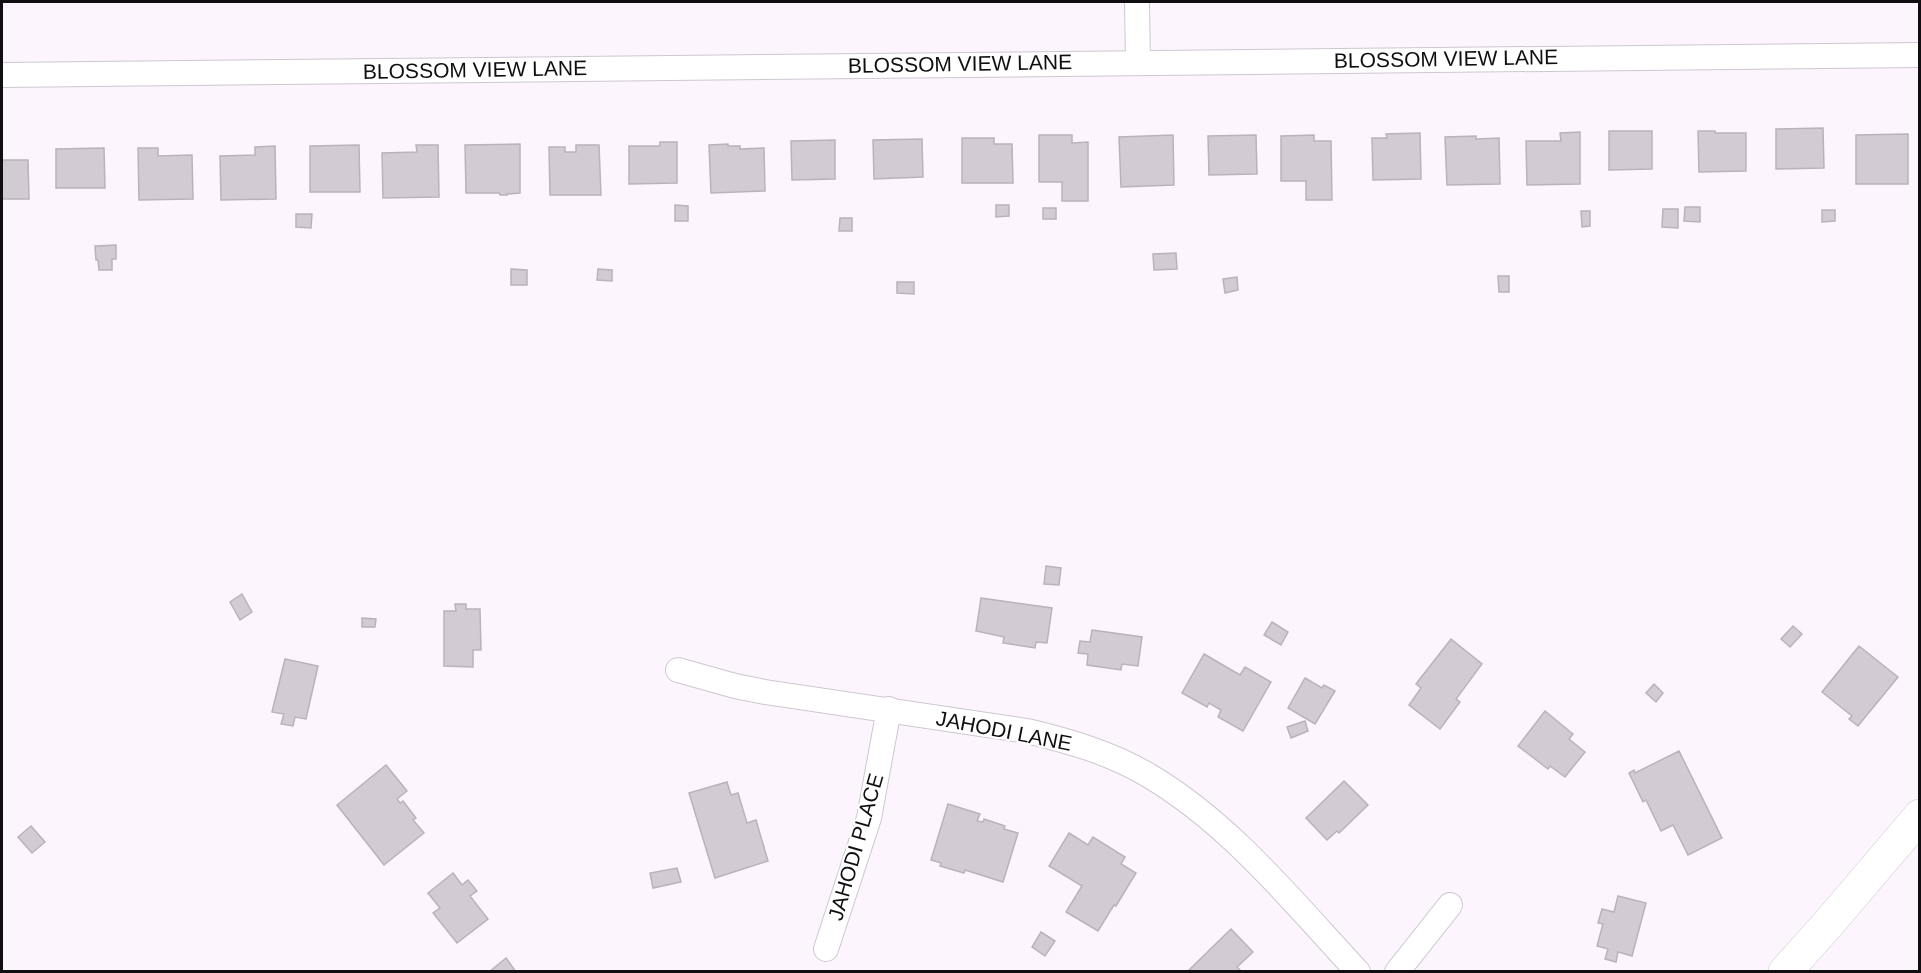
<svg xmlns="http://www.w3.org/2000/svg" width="1921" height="973" font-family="Helvetica,sans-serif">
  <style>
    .building { fill: #d3cbd4; stroke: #bab2bb; stroke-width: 1.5 }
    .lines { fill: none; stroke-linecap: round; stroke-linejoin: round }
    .minor-casing { stroke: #cec6d0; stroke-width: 26 }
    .secondary-casing { stroke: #cec6d0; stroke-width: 34 }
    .minor { stroke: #fff; stroke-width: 24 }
    .secondary { stroke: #fff; stroke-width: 33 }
    .labels { text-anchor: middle; stroke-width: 4.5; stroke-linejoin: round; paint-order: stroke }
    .street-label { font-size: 21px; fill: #110e11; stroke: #fff }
  </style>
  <rect width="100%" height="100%" fill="#fdf5fe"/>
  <g class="building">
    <polygon points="1823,128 1824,168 1776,169 1776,129"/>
    <polygon points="1609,131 1652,131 1652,169 1609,170"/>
    <polygon points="1698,131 1715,131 1715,133 1746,133 1746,171 1699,172"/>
    <polygon points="1580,132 1580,184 1527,185 1526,141 1561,141 1560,133"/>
    <polygon points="1420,133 1421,179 1373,180 1372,138 1387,138 1386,134"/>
    <polygon points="1908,134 1908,184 1856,184 1856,135"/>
    <polygon points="1039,135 1072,135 1072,143 1088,142 1088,201 1062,201 1062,182 1039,182"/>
    <polygon points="1173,135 1174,185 1121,187 1119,137"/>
    <polygon points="1256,135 1257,174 1209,175 1208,136"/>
    <polygon points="1314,135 1314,141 1331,141 1332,200 1306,200 1306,181 1281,181 1281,136"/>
    <polygon points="1476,136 1476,139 1499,138 1500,184 1447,185 1445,137"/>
    <polygon points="962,138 994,138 994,144 1012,144 1013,183 962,183"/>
    <polygon points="922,139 923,177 874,179 873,140"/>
    <polygon points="835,140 835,179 792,180 791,141"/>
    <polygon points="660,142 677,142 677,183 629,184 629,146 660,146"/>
    <polygon points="520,144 520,193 507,194 507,195 500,195 499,193 466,193 465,145"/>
    <polygon points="728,144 728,146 740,146 740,149 764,148 765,191 711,193 709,145"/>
    <polygon points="359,145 360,192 310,192 310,146"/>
    <polygon points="416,145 438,145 439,197 383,198 382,153 417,152"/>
    <polygon points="576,145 599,145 601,195 550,195 549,147 565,147 565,152 576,152"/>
    <polygon points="275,146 276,199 221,200 220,156 255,155 255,147"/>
    <polygon points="104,148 105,188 56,188 56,149"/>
    <polygon points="138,148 158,148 158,156 192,155 193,199 139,200"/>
    <polygon points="2,160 28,160 29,199 2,199"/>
    <polygon points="675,205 688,206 688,221 675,221"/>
    <polygon points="996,205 1009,205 1009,216 996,217"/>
    <polygon points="1685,207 1700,207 1700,222 1684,221"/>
    <rect x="1043" y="208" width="13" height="11"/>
    <polygon points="1663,209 1678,209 1678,228 1662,227"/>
    <polygon points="1822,210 1835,210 1835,221 1822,222"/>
    <polygon points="1581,211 1590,211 1590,226 1582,227"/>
    <polygon points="296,214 312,214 311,228 296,227"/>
    <polygon points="840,218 852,218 852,231 839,231"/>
    <polygon points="116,245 116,259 112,259 112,270 99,270 98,260 96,260 95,246"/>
    <polygon points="1176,253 1177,269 1154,270 1153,254"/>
    <polygon points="511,269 527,270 527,285 511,285"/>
    <polygon points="598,269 612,270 612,281 597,280"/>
    <polygon points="1498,276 1509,276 1509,292 1499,292"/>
    <polygon points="1237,277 1238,290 1225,293 1223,279"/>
    <polygon points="897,282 914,282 914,294 897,293"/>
    <polygon points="1046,566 1061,568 1059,585 1044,584"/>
    <polygon points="242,594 252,612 240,620 230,602"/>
    <polygon points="981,598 1052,608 1047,643 1036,642 1035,648 1003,643 1004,637 976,631"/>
    <polygon points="455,604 466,604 466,609 480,609 481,650 473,650 473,667 444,666 444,611 456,611"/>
    <polygon points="362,618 376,619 375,627 362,627"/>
    <polygon points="1272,622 1288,632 1281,645 1264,635"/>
    <polygon points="1793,626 1802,634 1790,647 1781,639"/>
    <polygon points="1092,630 1142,637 1138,666 1122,664 1121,670 1087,665 1088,654 1078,653 1080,641 1090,642"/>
    <polygon points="1451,639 1482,664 1456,699 1460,702 1440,729 1409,705 1421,688 1416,684"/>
    <polygon points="1859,646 1898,677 1858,726 1849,719 1852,716 1822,692"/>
    <polygon points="1204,654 1240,675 1245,667 1271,682 1243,731 1218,717 1221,710 1209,703 1207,707 1182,693"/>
    <polygon points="285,659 318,666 306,719 295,717 293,726 281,724 284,714 272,712"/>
    <polygon points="1305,678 1322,688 1324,685 1335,691 1315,724 1288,708"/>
    <polygon points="1654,684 1663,693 1656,702 1646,693"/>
    <polygon points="1545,711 1573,734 1569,739 1585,752 1565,777 1550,766 1548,769 1518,746"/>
    <polygon points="1305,721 1308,731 1291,738 1287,727"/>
    <polygon points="1679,751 1722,838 1688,855 1673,825 1661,831 1646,800 1643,802 1629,773 1634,770 1635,773"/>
    <polygon points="386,765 407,791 397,799 400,803 403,801 416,818 413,820 424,833 384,865 337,805"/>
    <polygon points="1344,781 1368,805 1339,833 1337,831 1327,840 1306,818"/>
    <polygon points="727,782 731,795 738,793 747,823 756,820 768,861 715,878 689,793"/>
    <polygon points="948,804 980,814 977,821 983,822 984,819 1005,826 1004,829 1018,833 1003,882 965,870 964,873 940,866 941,863 931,860"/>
    <polygon points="31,826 45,842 32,853 18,837"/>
    <polygon points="1069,833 1088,845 1093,837 1125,857 1121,864 1136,873 1116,906 1114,905 1098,931 1066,912 1082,886 1049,866"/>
    <polygon points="677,868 681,882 653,888 650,873"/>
    <polygon points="453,873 462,885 468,880 477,891 470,896 488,919 457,943 433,913 440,908 428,893"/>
    <polygon points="1618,896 1646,903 1632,956 1618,952 1616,962 1605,959 1608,949 1597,946 1603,924 1598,923 1602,909 1614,912"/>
    <polygon points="1231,929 1253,952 1237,967 1241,971 1187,972"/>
    <polygon points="1041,932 1055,941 1045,956 1032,947"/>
    <polygon points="506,958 516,972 489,972"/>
  </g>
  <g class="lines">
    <g class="minor-casing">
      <g id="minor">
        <polyline points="1137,2 1138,62"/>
        <polyline points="2,75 1920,55"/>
        <path d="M 678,670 L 735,686 L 765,692 L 1027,731 C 1069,741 1111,753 1148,775 C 1231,824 1293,902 1358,972"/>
        <polyline points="826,949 869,818 889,709"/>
        <polyline points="1397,972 1450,905"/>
      </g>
    </g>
    <g class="secondary-casing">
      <polyline id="secondary" points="1785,972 1828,924 1920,816"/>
    </g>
    <use href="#minor" class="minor"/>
    <use href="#secondary" class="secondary"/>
  </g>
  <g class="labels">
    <g class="street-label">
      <text transform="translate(1446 59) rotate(-1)" y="7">BLOSSOM VIEW LANE</text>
      <text transform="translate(960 64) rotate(-1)" y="7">BLOSSOM VIEW LANE</text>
      <text transform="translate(475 70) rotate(-1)" y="7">BLOSSOM VIEW LANE</text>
      <text transform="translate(1004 731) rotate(11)" y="7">JAHODI LANE</text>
      <text transform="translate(856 847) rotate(-74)" y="7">JAHODI PLACE</text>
    </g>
  </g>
  <rect width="1921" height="973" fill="none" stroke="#110e11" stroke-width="6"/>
</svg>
